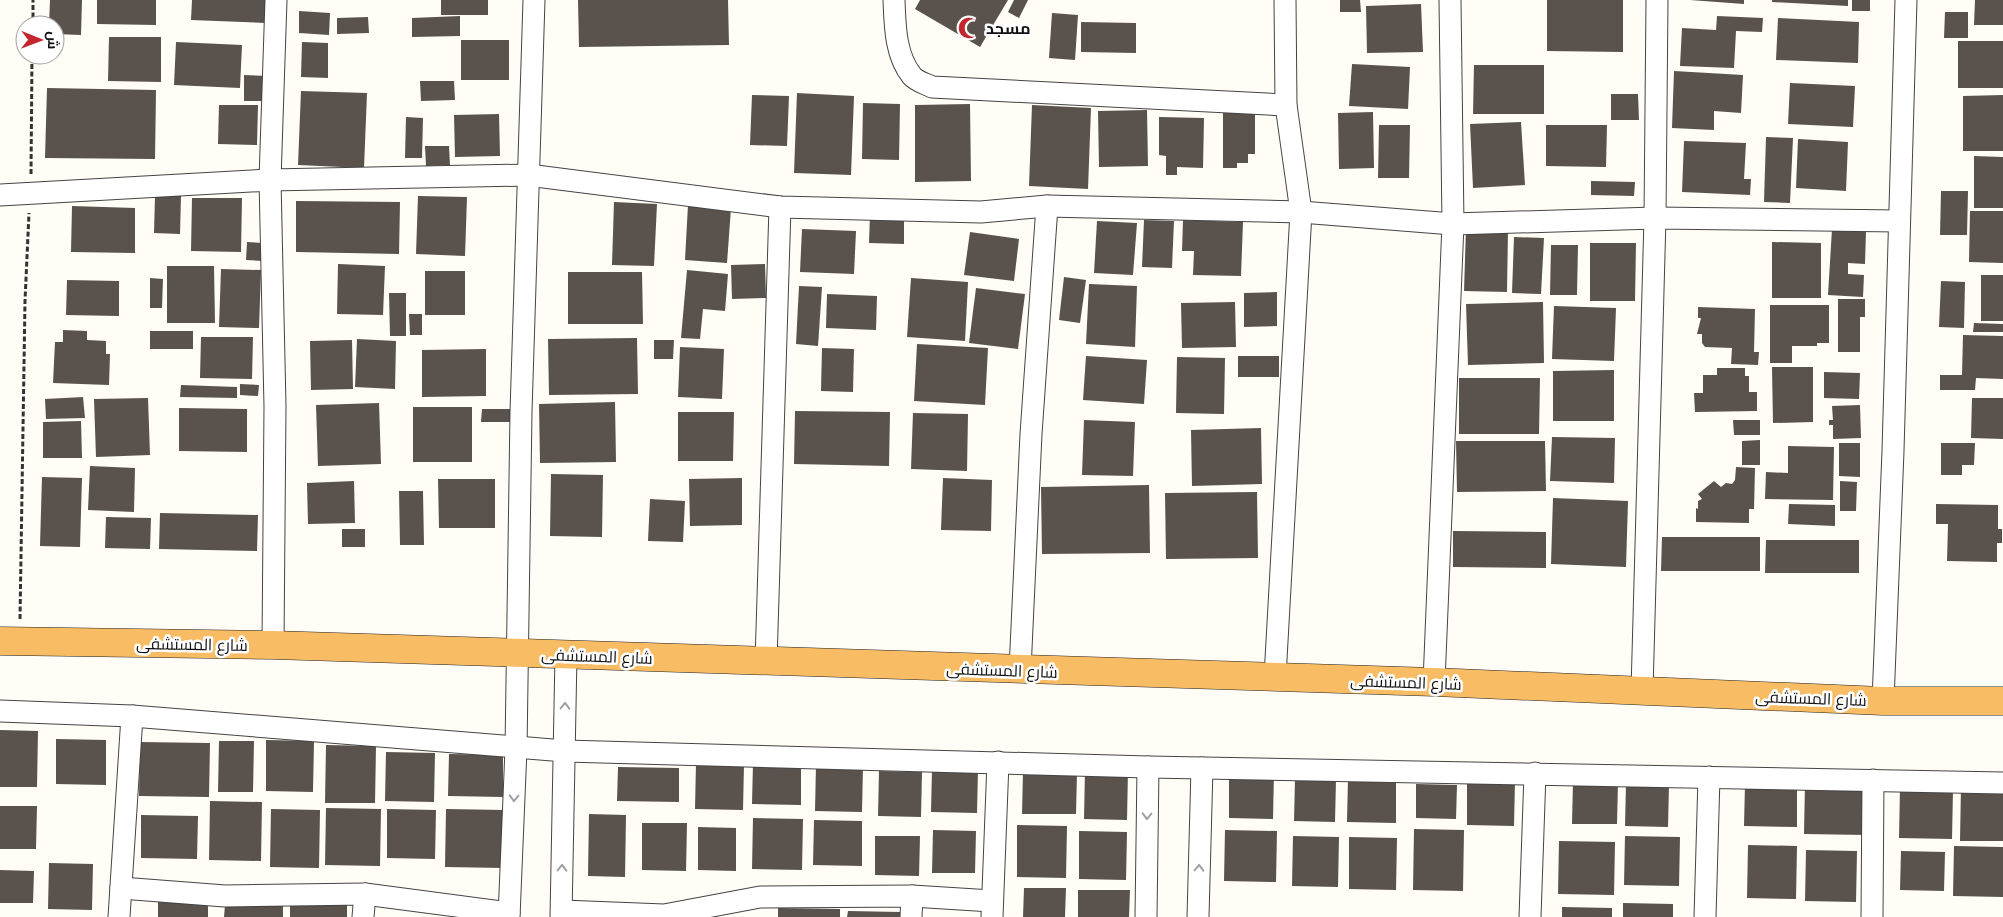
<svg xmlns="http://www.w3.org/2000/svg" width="2003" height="917" font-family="'Libre Baskerville',Cairo,serif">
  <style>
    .building { fill: #5a524d }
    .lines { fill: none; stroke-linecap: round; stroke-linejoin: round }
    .minor-casing { stroke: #444; stroke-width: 23 }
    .trunk-casing { stroke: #222; stroke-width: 29 }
    .path { stroke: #333; stroke-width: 3; stroke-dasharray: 5 2.5; stroke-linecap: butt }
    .minor { stroke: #fff; stroke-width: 21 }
    .trunk { stroke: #f7bc64; stroke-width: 28 }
    .oneway { stroke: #a0a0a0 }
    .labels { text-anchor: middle; stroke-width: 5; stroke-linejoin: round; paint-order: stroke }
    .poi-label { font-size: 16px; font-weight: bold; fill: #111; stroke: #fff; text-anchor: start }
    .street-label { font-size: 16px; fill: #111; stroke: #fff }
  </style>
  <rect width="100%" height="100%" fill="#fffdf5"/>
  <g class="building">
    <polygon points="50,0 82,0 81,35 55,34 55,25 49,25"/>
    <polygon points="97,0 156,0 156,25 97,24"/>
    <polygon points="192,0 267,0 266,23 191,20"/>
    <rect x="441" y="0" width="47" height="15"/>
    <polygon points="578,0 728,0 729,45 579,47"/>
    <polygon points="920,0 1008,0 980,47 915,9"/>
    <polygon points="1014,0 1028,0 1019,18 1008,12"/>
    <polygon points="1340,0 1360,0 1361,12 1340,12"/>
    <polygon points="1547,0 1623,0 1623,52 1547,51"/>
    <polygon points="1690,0 1744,0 1744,4"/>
    <polygon points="1772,0 1848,0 1848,6 1772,2"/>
    <rect x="1852" y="0" width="18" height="11"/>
    <polygon points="1975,0 2003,0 2003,25 1974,25"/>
    <polygon points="1421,4 1423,52 1367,53 1366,6"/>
    <polygon points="299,11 330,13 329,35 299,33"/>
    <polygon points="1945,12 1968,12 1968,38 1944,38"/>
    <polygon points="1052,13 1078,15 1075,60 1049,58"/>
    <polygon points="460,16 460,36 412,37 412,18"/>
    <polygon points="1717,16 1763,18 1762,32 1736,31 1734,68 1680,66 1682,28 1716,30"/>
    <polygon points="368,17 369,33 337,34 337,18"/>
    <polygon points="1778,18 1859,22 1858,63 1776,60"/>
    <polygon points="1081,22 1136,23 1136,53 1081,52"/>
    <polygon points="109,37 161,37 161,82 108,81"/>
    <rect x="461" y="40" width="48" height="40"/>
    <rect x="1958" y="41" width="45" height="47"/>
    <polygon points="176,42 242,45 240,88 174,85"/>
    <polygon points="302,42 328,43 328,78 301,77"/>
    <polygon points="1352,64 1410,67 1408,109 1349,106"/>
    <polygon points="1474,65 1544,65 1544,114 1473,114"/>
    <polygon points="1674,71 1743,75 1741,113 1714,111 1714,130 1672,128"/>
    <polygon points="244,75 268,76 267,101 244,101"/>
    <polygon points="420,81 454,81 455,100 421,101"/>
    <polygon points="1790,83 1855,86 1853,127 1788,124"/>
    <polygon points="47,88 156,90 155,159 45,158"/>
    <polygon points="301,91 367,93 364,168 298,165"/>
    <polygon points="797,93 854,96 851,175 794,173"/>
    <polygon points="1611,94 1638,94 1639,120 1611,120"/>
    <polygon points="752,95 789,96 787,146 750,145"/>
    <polygon points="2003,95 2003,151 1963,151 1963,96"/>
    <polygon points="863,103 900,104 899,160 862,159"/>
    <polygon points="970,104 971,181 915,182 915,105"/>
    <polygon points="219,105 258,105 257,145 218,144"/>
    <polygon points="1032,105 1091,108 1088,189 1029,186"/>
    <polygon points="1223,107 1255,112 1255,154 1248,154 1248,163 1237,163 1237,168 1223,168"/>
    <polygon points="1147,110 1148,166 1099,167 1098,111"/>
    <polygon points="1373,112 1374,168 1339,169 1338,113"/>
    <polygon points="499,114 500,156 455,157 454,115"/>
    <polygon points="406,117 423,118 422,158 405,158"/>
    <polygon points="1159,117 1204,118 1203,168 1177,167 1177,175 1166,175 1166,156 1159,155"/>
    <polygon points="1521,122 1525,185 1473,188 1470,124"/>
    <polygon points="1379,125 1410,125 1409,178 1378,178"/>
    <polygon points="1546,125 1607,125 1606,167 1546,166"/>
    <polygon points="1766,137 1793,138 1790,203 1764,202"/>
    <polygon points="1798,139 1848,142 1846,191 1796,188"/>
    <polygon points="1684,141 1746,143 1744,179 1751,179 1750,195 1682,192"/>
    <polygon points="425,146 449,146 450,165 426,166"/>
    <polygon points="1974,156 2003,157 2003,208 1974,208"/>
    <polygon points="1591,181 1635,182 1634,196 1591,195"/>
    <polygon points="1941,191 1968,191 1967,235 1940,235"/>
    <polygon points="155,196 181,196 180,234 154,233"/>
    <polygon points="418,196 467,197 465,256 416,254"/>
    <polygon points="192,198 242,198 241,252 191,251"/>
    <polygon points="296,201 400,202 399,254 296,252"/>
    <polygon points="614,202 657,204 654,266 612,265"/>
    <polygon points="688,205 731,208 727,263 685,260"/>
    <polygon points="72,206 135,208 135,253 71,252"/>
    <polygon points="1970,211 2003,211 2003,263 1969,262"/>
    <polygon points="870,214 904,214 904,244 869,243"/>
    <polygon points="1144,220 1174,221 1172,268 1142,267"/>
    <polygon points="1183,220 1243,222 1241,276 1193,275 1194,251 1182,251"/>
    <polygon points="1097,221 1137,223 1133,275 1094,273"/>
    <polygon points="1466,228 1508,229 1507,292 1464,291"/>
    <polygon points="802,229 856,231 854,274 800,272"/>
    <polygon points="1832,229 1866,231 1865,264 1848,263 1848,274 1864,275 1863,297 1828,295"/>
    <polygon points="970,232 1019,239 1014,281 964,275"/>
    <polygon points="1514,237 1544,238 1541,294 1512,293"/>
    <polygon points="247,242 264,243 263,261 246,260"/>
    <polygon points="1772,242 1821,243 1821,298 1772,298"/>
    <polygon points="1590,243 1636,243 1635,301 1590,301"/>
    <polygon points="1551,245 1578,245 1577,295 1550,295"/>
    <polygon points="338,264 385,266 383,315 337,314"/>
    <polygon points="765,264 766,298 732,299 731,265"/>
    <polygon points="167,266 214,266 215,323 167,323"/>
    <polygon points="221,269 261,270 259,328 219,327"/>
    <polygon points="687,270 728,274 725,311 703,309 700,339 681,338"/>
    <rect x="425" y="271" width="40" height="44"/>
    <polygon points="568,272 642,272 643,324 568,324"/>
    <rect x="1981" y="275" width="22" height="46"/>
    <polygon points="1064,277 1086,280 1080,323 1059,320"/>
    <polygon points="150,278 163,279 162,308 150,308"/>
    <polygon points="911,278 968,282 965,341 907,337"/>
    <polygon points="67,280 119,281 119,316 66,315"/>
    <polygon points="1941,281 1965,282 1964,328 1939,327"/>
    <polygon points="1089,284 1137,286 1135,347 1086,344"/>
    <polygon points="799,286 822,287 818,346 796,344"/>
    <polygon points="976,288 1025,294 1018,349 969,343"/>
    <polygon points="1277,292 1277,326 1244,327 1244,293"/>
    <polygon points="389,293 406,293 406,336 390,336"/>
    <polygon points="827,294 877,296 876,330 826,328"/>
    <polygon points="1838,299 1865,299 1865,317 1860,317 1860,352 1838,352"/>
    <polygon points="1235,302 1236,347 1182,348 1181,303"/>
    <polygon points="1543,302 1544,363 1468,365 1466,304"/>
    <polygon points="1770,305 1829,305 1829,343 1817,343 1817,346 1792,346 1792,363 1770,363"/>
    <polygon points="1554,306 1616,308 1614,361 1552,359"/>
    <polygon points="1698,307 1755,309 1754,352 1759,352 1758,365 1731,364 1732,348 1705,347 1702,343 1702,334 1697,334 1701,318 1698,318"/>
    <polygon points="409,314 422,314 422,335 410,335"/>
    <polygon points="1974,323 2003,324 2003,332 1973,332"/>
    <polygon points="63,330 87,331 87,340 106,341 106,354 110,354 109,385 53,383 55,342 63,342"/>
    <rect x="150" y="331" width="43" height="18"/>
    <polygon points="1963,335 2003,336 2003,379 1976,378 1975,390 1940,390 1940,375 1962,375"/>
    <polygon points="201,337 253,337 252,379 200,378"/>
    <polygon points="637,338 638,394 549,395 548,339"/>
    <polygon points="357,339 396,341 395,389 355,387"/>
    <polygon points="352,340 353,389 311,390 310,341"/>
    <polygon points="654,340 674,340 673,359 654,359"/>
    <polygon points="917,344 988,348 985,405 914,401"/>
    <polygon points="680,347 724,349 722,399 678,397"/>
    <polygon points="822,348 854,349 853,392 821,391"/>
    <polygon points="486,349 486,396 422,397 422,350"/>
    <polygon points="1086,356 1147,360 1144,404 1083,400"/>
    <rect x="1238" y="356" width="41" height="21"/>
    <polygon points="1177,357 1225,358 1224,414 1176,413"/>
    <polygon points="1772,367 1813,367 1813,422 1773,423"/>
    <polygon points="1717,368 1745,368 1745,376 1749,376 1749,392 1757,392 1757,411 1695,412 1694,393 1703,393 1703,375 1717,375"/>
    <polygon points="1614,370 1614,421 1553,421 1553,371"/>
    <polygon points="1824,372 1860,373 1859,399 1824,398"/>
    <polygon points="1459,378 1540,378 1539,434 1459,434"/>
    <polygon points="240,384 259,385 258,396 240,395"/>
    <polygon points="181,385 237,387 237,398 180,397"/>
    <polygon points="83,397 85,418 46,419 45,399"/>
    <polygon points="148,398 150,455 96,457 94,399"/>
    <polygon points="1972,398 2003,398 2003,439 1971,438"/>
    <polygon points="615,402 616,462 540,463 539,404"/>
    <polygon points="379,403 381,464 318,466 316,405"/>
    <polygon points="1860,405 1861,438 1833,439 1833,425 1829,425 1829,420 1833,420 1832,406"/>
    <rect x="413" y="407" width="59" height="55"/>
    <polygon points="179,408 247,409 247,452 179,451"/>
    <polygon points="482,409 511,409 510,422 481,422"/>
    <polygon points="795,411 890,412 889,466 794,464"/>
    <polygon points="678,412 734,412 733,461 678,461"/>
    <polygon points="913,413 968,414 967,471 911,469"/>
    <polygon points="1084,420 1135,422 1133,476 1082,475"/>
    <polygon points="1733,420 1760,420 1760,435 1734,435"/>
    <polygon points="81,421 82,458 43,458 43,422"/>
    <polygon points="1261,428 1262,484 1192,486 1191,430"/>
    <polygon points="1552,437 1615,438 1614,483 1550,481"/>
    <polygon points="1760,440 1760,465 1742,465 1742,441"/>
    <polygon points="1456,441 1545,441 1546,491 1457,492"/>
    <polygon points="1839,443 1860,443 1860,477 1839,476"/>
    <polygon points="1941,443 1975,443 1974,465 1962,465 1962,475 1941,475"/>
    <polygon points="1788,446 1834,447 1833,500 1765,499 1766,472 1788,473"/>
    <polygon points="90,466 135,468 134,512 88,510"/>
    <polygon points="1736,467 1755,468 1754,509 1749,509 1749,523 1696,522 1696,508 1698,509 1698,501 1702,499 1698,494 1714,481 1721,487 1726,483 1732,484 1735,480"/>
    <polygon points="551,474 603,475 602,537 550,536"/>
    <polygon points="42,477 82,478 80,547 40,546"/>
    <polygon points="742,478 742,525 690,526 689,479"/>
    <polygon points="943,478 992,480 991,531 941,530"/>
    <polygon points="438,479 495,479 495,528 439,528"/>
    <polygon points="354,481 355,523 308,524 307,483"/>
    <polygon points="1840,481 1857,482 1856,511 1840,511"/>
    <polygon points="1149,485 1150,553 1042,554 1041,487"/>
    <polygon points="399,491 423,491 424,545 400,545"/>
    <polygon points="1257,492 1258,558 1166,559 1165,493"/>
    <polygon points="1553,498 1628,501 1626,567 1551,564"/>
    <polygon points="650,499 685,501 683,542 648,541"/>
    <polygon points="1789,504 1835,505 1835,526 1788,524"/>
    <polygon points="1936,504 1998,505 1998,529 2002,529 2002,543 1997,543 1997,562 1947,561 1948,524 1936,524"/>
    <polygon points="160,513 258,515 257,551 159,549"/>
    <polygon points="106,517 151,518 150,549 105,548"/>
    <rect x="342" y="529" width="23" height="18"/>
    <polygon points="1453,531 1546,532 1546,568 1453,567"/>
    <polygon points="1662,537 1760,537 1760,571 1661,571"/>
    <polygon points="1766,540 1859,540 1859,573 1765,573"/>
    <polygon points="0,730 38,731 37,787 0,787"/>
    <polygon points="56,739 106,740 106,785 56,784"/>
    <polygon points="266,740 314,741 313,792 266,791"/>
    <polygon points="219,741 254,741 253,792 218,792"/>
    <polygon points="140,742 210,743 209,797 139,796"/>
    <polygon points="326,745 376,746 375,803 325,803"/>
    <polygon points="386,752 435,753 434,802 385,801"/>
    <polygon points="449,754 503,755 503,797 448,796"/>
    <polygon points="696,763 744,764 743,810 695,809"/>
    <polygon points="753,763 801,764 801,805 752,804"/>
    <polygon points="816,765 863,766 862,812 815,811"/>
    <polygon points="618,767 679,768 679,802 617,801"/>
    <polygon points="932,769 978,770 977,813 931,812"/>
    <polygon points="1085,770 1128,770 1127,820 1084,819"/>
    <polygon points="879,771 922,772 921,817 878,816"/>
    <polygon points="1023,771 1077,772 1076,814 1022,814"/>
    <polygon points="1229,771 1274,772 1273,819 1229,818"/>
    <polygon points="1348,778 1396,778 1396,823 1347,822"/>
    <polygon points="1295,779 1336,779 1335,822 1294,821"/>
    <polygon points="1467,780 1515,781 1514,826 1467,825"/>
    <polygon points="1573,781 1618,782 1617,824 1572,824"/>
    <polygon points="1805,783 1868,784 1867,835 1804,834"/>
    <polygon points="1416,784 1457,785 1456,819 1416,818"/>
    <polygon points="1626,784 1669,785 1668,827 1625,826"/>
    <polygon points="1745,784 1797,785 1797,827 1744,826"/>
    <polygon points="1961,786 2003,787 2003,841 1960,841"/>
    <polygon points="1900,788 1953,789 1952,839 1899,838"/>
    <polygon points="210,801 262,802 261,861 209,860"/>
    <polygon points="0,806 37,806 36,849 0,849"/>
    <polygon points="326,808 381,809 380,866 325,865"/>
    <polygon points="271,809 320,810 319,868 270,867"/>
    <polygon points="387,809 436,810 435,859 387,858"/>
    <polygon points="446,809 504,810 503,868 445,867"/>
    <polygon points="589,814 626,815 625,877 588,876"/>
    <polygon points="141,815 198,816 197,859 141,858"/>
    <polygon points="753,818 803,819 802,870 752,869"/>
    <polygon points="814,820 862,821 862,866 813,865"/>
    <polygon points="642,823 687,823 686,871 642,870"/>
    <polygon points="1017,825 1067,826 1066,878 1017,877"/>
    <polygon points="698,827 736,828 736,871 698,870"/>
    <polygon points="1414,829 1464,830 1463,891 1413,890"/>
    <polygon points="933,830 976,831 975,873 932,873"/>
    <polygon points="1225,830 1277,831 1276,882 1224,881"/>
    <polygon points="1079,831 1127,832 1126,880 1079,879"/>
    <polygon points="875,836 920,836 919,876 875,875"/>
    <polygon points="1293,836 1339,837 1338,887 1292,886"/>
    <polygon points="1625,836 1680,837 1679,886 1624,885"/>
    <polygon points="1349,837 1397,838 1396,890 1349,889"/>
    <polygon points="1559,841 1615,842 1614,895 1558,894"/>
    <polygon points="1748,845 1797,846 1796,899 1747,898"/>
    <polygon points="1954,846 2003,847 2003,897 1953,896"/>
    <polygon points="1806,850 1857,851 1856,902 1805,901"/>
    <polygon points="1901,851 1945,852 1944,891 1900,890"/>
    <polygon points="49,863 93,864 92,910 48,909"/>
    <polygon points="0,870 34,871 33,903 0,903"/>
    <polygon points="1024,888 1066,888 1065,917 1023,917"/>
    <polygon points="1078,890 1130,890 1129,917 1078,917"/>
    <polygon points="158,901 208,902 208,917 158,917"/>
    <polygon points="290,901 347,902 347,917 290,917"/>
    <polygon points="1623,903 1673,904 1673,917 1623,917"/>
    <polygon points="225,905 283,906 283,917 224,917"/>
    <polygon points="1562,907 1612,908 1612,917 1562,917"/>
    <polygon points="778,908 840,909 840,917 778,917"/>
    <polygon points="848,911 900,912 900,917 847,917"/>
  </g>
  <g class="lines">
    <g class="minor-casing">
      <g id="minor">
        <path d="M 894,0 C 895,25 895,55 912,76 C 916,81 926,84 932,87 L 1286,105"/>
        <polyline points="0,195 270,180 528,175 780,207 981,212 1047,206 1301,212 1453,224 1655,218 1899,221"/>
        <polyline points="273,645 275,406 270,180 276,0"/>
        <polyline points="766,662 780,207"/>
        <polyline points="1020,670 1031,434 1047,206"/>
        <polyline points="1275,677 1301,212 1286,105 1285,0"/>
        <polyline points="1434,682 1453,224 1450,0"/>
        <polyline points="1642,691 1655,218 1657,0"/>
        <polyline points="1883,701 1893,451 1906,0"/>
        <polyline points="0,711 132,716 565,751 1148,767 2003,783"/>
        <polyline points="121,888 225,896 365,894 509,913"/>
        <polyline points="562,911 664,915 760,897 912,896 992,901"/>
        <polyline points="119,917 132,716"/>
        <polyline points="363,917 365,894"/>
        <polyline points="509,917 516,749 521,412 534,0"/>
        <polyline points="561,917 566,655"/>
        <polyline points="911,917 912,896"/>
        <polyline points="992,917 998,762"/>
        <polyline points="1146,917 1148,767"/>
        <polyline points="1198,917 1202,768"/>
        <polyline points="1530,917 1535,773"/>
        <polyline points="1705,917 1709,777"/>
        <polyline points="1872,917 1873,780"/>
      </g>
    </g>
    <g class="trunk-casing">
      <polyline id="trunk" points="0,641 273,645 1434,682 1883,701 2003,701"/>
    </g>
    <g class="path">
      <polyline points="33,25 33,0"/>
      <polyline points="31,174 32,55"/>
      <polyline points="20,619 25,301 29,213"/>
    </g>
    <use href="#minor" class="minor"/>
    <use href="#trunk" class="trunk"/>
  </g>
  <defs><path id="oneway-chevron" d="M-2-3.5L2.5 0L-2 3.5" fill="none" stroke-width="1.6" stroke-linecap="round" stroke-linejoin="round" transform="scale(1.25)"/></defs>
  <g class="oneway">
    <use href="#oneway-chevron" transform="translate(565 706) rotate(-89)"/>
    <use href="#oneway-chevron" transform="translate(514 798) rotate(92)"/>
    <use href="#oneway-chevron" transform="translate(1147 816) rotate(91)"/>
    <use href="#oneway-chevron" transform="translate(562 868) rotate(-89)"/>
    <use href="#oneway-chevron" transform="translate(1199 868) rotate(-88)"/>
  </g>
  <defs>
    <g id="mosque-bare" transform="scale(1.725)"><path d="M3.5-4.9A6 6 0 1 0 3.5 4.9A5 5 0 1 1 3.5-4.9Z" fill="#c4262e" stroke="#fff" stroke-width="2.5" paint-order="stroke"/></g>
  </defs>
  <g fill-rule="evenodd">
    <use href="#mosque-bare" x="969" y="28"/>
  </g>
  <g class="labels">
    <g class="poi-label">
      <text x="986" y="34">مسجد</text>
    </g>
    <g class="street-label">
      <text transform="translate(192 644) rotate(1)" y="6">شارع المستشفى</text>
      <text transform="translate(597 656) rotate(2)" y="6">شارع المستشفى</text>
      <text transform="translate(1002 670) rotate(2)" y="6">شارع المستشفى</text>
      <text transform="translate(1406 682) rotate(2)" y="6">شارع المستشفى</text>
      <text transform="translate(1811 698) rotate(2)" y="6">شارع المستشفى</text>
    </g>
  </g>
  <g transform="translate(40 40) rotate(91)"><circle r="24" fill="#ffffff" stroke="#a0a0a0"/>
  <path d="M0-4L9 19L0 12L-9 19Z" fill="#c4262e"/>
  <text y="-8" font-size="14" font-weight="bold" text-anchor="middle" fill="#111111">ش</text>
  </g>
</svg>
